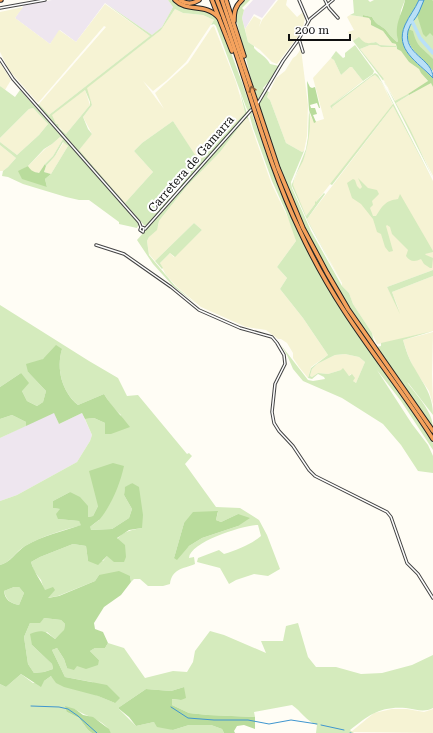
<svg xmlns="http://www.w3.org/2000/svg" width="433" height="733" font-family="'Roboto Serif',serif">
  <style>
    .industrial { fill: #eee6ef }
    .farmland { fill: #f6f3d4 }
    .green { fill: #d5ebbd; fill-rule: evenodd }
    .forest { fill: #b9dc9c; fill-rule: evenodd }
    .water { fill: #b9e0f7; stroke: #3f96cf }
    .lines { fill: none; stroke-linecap: round; stroke-linejoin: round }
    .stream { stroke: #3f96cf; stroke-width: 1 }
    .river { stroke: #b9e0f7; stroke-width: 3.5 }
    .minor-casing { stroke: #444; stroke-width: 3.5 }
    .motorway-casing { stroke: #222; stroke-width: 5.5 }
    .minor { stroke: #fff; stroke-width: 1.5 }
    .motorway { stroke: #f5a25d; stroke-width: 3.5 }
    .oneway { stroke: #8e613b }
    .labels { text-anchor: middle; stroke-width: 4; stroke-linejoin: round; paint-order: stroke }
    .street-label { font-size: 12px; fill: #111; stroke: #fff }
  </style>
  <rect width="100%" height="100%" fill="#fffdf5"/>
  <g class="industrial">
    <polygon points="52,0 168,0 173,7 162,27 152,35 105,3 76,42 60,30 50,44 15,18 24,5"/>
    <polygon points="253,0 276,0 262,18 254,14 245,29 242,18 244,10"/>
    <polygon points="54,412 59,424 82,413 92,435 90,441 77,462 17,495 0,501 0,438"/>
  </g>
  <g class="farmland">
    <polygon points="278,0 287,0 286,5 297,17 303,12 305,18 303,27 299,35 277,64 272,62 260,50 248,42 245,29 254,16 261,20 259,27 262,20"/>
    <polygon points="105,4 150,36 49,115 39,104 106,27 104,26 38,103 9,70 0,52 0,12 23,7 15,18 50,44 59,30 76,42"/>
    <polygon points="175,9 183,13 203,15 214,20 186,62 166,81 153,91 143,81 164,109 155,93 188,63 212,27 214,26 236,82 245,113 199,162 173,121 142,143 134,151 153,172 125,203 78,150 92,134 83,117 92,105 86,88 161,30"/>
    <polygon points="350,15 369,18 371,21 371,25 383,31 392,43 396,44 396,46 380,45 376,42 367,44 364,43 359,38 353,41 348,32 354,30 347,17"/>
    <polygon points="370,45 377,45 381,47 396,47 397,49 401,50 409,62 419,69 428,82 396,102 383,79 384,79 360,49"/>
    <polygon points="301,49 308,105 307,136 304,151 302,152 286,143 270,100 267,97 276,78 285,71 293,58 296,56"/>
    <polygon points="331,58 334,60 341,75 350,67 352,67 363,81 330,106 333,110 332,107 371,77 375,75 379,79 383,85 393,105 316,202 315,204 306,216 293,187 293,183 306,152 308,137 309,113 314,122 324,119 313,78"/>
    <polygon points="0,63 11,80 5,90 0,86"/>
    <polygon points="431,82 433,87 433,176 396,103"/>
    <polygon points="85,90 90,105 66,134 56,124 51,115"/>
    <polygon points="393,106 433,181 433,270 387,287 399,310 392,292 433,276 433,331 390,342 377,344 372,333 353,304 349,293 342,286 342,283 307,219"/>
    <polygon points="33,108 48,124 39,135 17,155 0,142 0,138 29,109"/>
    <polygon points="246,118 249,120 272,185 292,226 296,241 277,267 287,278 280,289 303,318 328,355 311,367 308,378 299,367 293,358 293,353 287,343 281,339 278,339 266,330 246,327 201,307 177,287 166,275 160,263 170,253 174,257 202,230 194,223 155,261 149,254 147,241 149,237 158,226 159,221 162,217 187,186 220,152"/>
    <polygon points="60,137 63,139 53,156 45,164 39,173 33,172 30,169 28,166 45,149 52,144"/>
    <polygon points="64,142 68,146 51,174 44,172 46,166 55,156"/>
    <polygon points="0,145 16,158 8,167 3,171 0,171"/>
    <polygon points="433,332 432,374 433,405 429,391 414,369 408,355 403,340"/>
    <polygon points="345,354 359,357 365,362 356,383 353,381 351,374 349,376 341,370 328,374 318,373 312,377 310,376 312,369 317,364 335,355"/>
    <polygon points="392,709 407,709 424,712 433,709 433,733 351,732 374,713"/>
  </g>
  <g class="green">
    <path d="M 168,0 L 173,0 L 178,5 L 184,7 L 208,11 L 215,16 L 221,26 L 243,85 L 251,109 L 248,111 L 246,107 L 216,26 L 214,24 L 211,25 L 214,20 L 203,15 L 183,13 L 175,9 L 161,30 L 87,88 L 92,105 L 83,117 L 88,129 L 92,134 L 79,150 L 125,203 L 153,172 L 134,151 L 142,143 L 173,121 L 199,161 L 245,113 L 240,92 L 247,113 L 181,187 L 180,186 L 191,172 L 190,170 L 166,193 L 171,199 L 150,223 L 147,226 L 144,225 L 38,105 L 39,104 L 49,115 L 150,36 L 105,3 L 152,35 L 162,27 L 173,7 ZM 85,90 L 90,102 L 90,105 L 66,134 L 59,128 L 58,124 L 56,124 L 52,115 Z"/>
    <path d="M 245,0 L 250,0 L 242,8 L 244,10 L 242,18 L 248,42 L 254,46 L 254,48 C 259,54 266,56 270,64 L 279,66 L 274,76 L 263,88 L 265,91 L 258,101 L 252,83 L 236,19 L 237,9 Z"/>
    <path d="M 353,0 L 368,0 L 370,2 L 374,0 L 405,0 L 401,10 L 397,35 L 398,41 L 397,42 C 392,38 389,34 385,29 C 379,24 376,25 372,17 L 363,15 L 363,17 L 350,15 L 354,13 Z"/>
    <polygon points="424,0 433,0 433,71 408,32 411,22 417,15"/>
    <path d="M 359,37 C 365,44 367,44 376,42 L 380,45 L 396,46 L 396,47 L 381,47 L 377,45 L 370,45 L 360,49 L 384,79 L 383,80 L 395,101 L 408,94 L 409,95 L 396,103 L 411,131 L 433,178 L 385,83 L 353,41 Z"/>
    <polygon points="355,45 374,71 373,74 363,81 352,67 350,67 341,75 334,60 331,58 336,51 343,58 345,57 345,53"/>
    <path d="M 375,73 L 378,75 L 388,93 L 433,181 L 393,106 L 332,185 L 330,184 L 393,104 C 388,95 384,82 375,75 L 371,77 L 332,107 L 333,110 L 330,106 L 361,82 L 331,106 Z"/>
    <path d="M 0,86 L 15,97 L 20,90 L 137,221 L 139,224 L 137,228 L 119,224 L 119,222 L 89,200 L 79,200 L 66,197 L 23,184 L 8,177 L 2,176 L 3,171 L 8,167 L 16,158 L 0,145 L 0,142 L 17,155 L 39,135 L 48,124 L 35,110 L 33,108 L 29,109 L 0,138 ZM 60,137 L 63,139 L 53,156 L 45,164 L 46,166 L 55,156 L 63,142 L 68,146 L 51,174 L 45,179 L 47,187 L 22,170 L 28,166 L 44,149 L 52,144 Z"/>
    <path d="M 267,91 L 269,92 L 267,97 L 270,100 L 286,143 L 302,152 L 304,151 L 291,182 L 292,188 L 311,231 L 342,286 L 349,293 L 353,304 L 372,333 L 374,342 L 377,347 L 381,346 L 381,343 L 433,331 L 403,340 C 406,350 409,360 415,369 C 424,385 433,395 433,415 L 409,384 L 407,382 C 416,395 433,411 433,428 L 347,303 L 318,253 L 303,223 L 280,169 L 258,103 Z"/>
    <path d="M 309,110 C 312,124 308,148 303,161 C 299,169 294,177 293,185 L 306,216 L 315,204 L 315,201 L 316,202 L 324,193 L 325,194 L 307,219 L 342,284 L 308,222 L 292,186 L 292,184 L 306,149 L 308,138 Z"/>
    <path d="M 251,111 L 275,178 L 288,211 L 318,271 L 359,335 L 422,426 L 433,443 L 433,450 L 401,401 L 377,370 L 412,424 L 428,445 L 433,456 L 433,473 L 418,471 L 401,445 L 383,424 L 342,398 L 303,381 L 293,369 L 287,355 L 281,345 L 308,380 L 313,381 L 325,379 L 324,377 L 318,374 L 312,379 L 308,378 L 311,368 L 328,355 L 303,318 L 280,289 L 287,278 L 277,267 L 296,241 L 286,212 L 272,181 L 253,128 L 250,117 ZM 345,354 L 359,357 L 365,362 L 356,383 L 353,381 L 355,378 L 352,374 L 349,376 L 343,368 L 341,370 L 328,374 L 318,373 L 312,377 L 310,376 L 312,369 L 317,364 L 335,355 Z"/>
    <polygon points="247,115 249,120 246,118 220,152 187,186 162,217 159,221 157,230 149,237 147,241 149,255 175,286 195,303 173,286 153,264 137,240"/>
    <path d="M 358,178 L 368,188 L 377,190 L 379,194 L 372,201 L 373,205 L 370,208 L 373,216 L 376,216 C 383,205 385,201 398,199 L 400,194 L 433,251 L 433,252 L 425,254 L 426,255 L 433,258 L 432,268 L 430,268 L 424,264 L 421,259 C 415,262 410,262 406,256 L 408,250 L 392,234 L 390,227 L 387,225 L 386,226 L 393,251 L 389,252 L 385,247 L 381,234 L 377,232 L 373,219 L 361,204 L 352,198 L 347,183 L 353,179 L 355,180 L 357,186 L 360,189 L 362,187 Z"/>
    <polygon points="194,223 202,230 175,257 170,253 160,263 163,268 162,269 155,261"/>
    <polygon points="433,270 433,276 392,292 400,314 387,287"/>
    <path d="M 0,305 L 89,361 L 118,378 L 127,396 L 138,395 L 187,454 L 189,453 L 192,456 L 185,464 L 216,507 L 240,508 L 259,520 L 267,535 L 280,569 L 268,576 L 254,574 L 236,580 L 229,584 L 220,568 L 197,562 L 198,558 L 219,550 L 224,554 C 237,550 250,545 261,536 L 258,525 C 244,525 190,542 189,558 L 194,557 L 195,564 C 182,569 172,569 170,584 L 163,586 L 148,586 L 140,579 L 134,579 L 131,582 L 130,576 L 99,575 L 95,581 L 58,596 L 47,598 L 41,580 L 34,571 L 31,562 L 40,557 L 73,544 L 86,546 L 88,561 L 103,561 C 120,542 111,533 142,528 L 132,483 L 125,488 L 124,495 L 132,509 L 129,518 L 112,529 L 90,530 L 90,527 L 99,520 L 98,506 L 93,516 L 88,517 L 70,492 L 53,501 L 53,508 L 61,509 L 58,519 L 79,521 L 82,525 C 63,530 42,536 25,546 C 16,551 10,563 0,565 L 0,501 L 17,495 L 77,462 L 90,441 L 92,435 L 85,419 L 94,418 L 105,423 L 105,434 L 121,415 L 113,408 L 104,394 L 78,405 C 62,392 56,369 62,349 L 43,359 L 28,372 L 46,391 L 43,402 L 37,406 L 27,401 L 22,391 L 21,373 L 0,387 ZM 218,512 L 216,520 L 221,522 L 238,514 L 238,526 L 202,538 L 189,546 L 174,558 L 184,523 Z"/>
    <polygon points="12,415 26,422 26,426 0,438 0,419"/>
    <path d="M 14,587 L 19,587 L 24,593 L 19,605 C 10,603 6,600 4,591 Z"/>
    <polygon points="44,618 61,620 65,624 64,631 55,639 47,632 32,645 52,664 53,669 44,672 34,673 28,664 24,637 30,623"/>
    <path d="M 298,623 L 308,657 L 316,667 L 336,667 L 361,674 L 382,673 L 412,665 L 433,655 L 433,708 C 423,713 416,709 406,708 C 380,706 369,715 350,730 L 351,731 L 374,713 L 351,731 L 354,733 L 316,733 L 317,725 C 306,721 301,711 292,705 L 254,712 L 255,717 L 208,715 L 189,713 L 172,705 L 171,699 L 181,700 L 184,687 L 171,691 L 146,689 L 118,708 L 136,726 L 154,722 L 173,730 L 189,725 L 211,725 L 222,729 L 224,733 L 111,733 C 104,719 86,717 75,709 L 67,712 L 79,718 L 88,730 L 92,733 L 0,733 L 0,684 L 6,687 L 21,674 L 33,683 L 44,681 L 51,676 L 115,703 L 92,682 L 65,677 L 52,650 L 57,648 L 64,659 L 67,668 L 99,660 L 90,651 L 95,648 L 105,648 L 108,643 L 124,648 L 145,678 L 173,671 L 187,672 L 193,662 L 195,651 L 210,631 L 224,635 L 266,653 L 261,641 L 283,641 L 286,626 Z"/>
  </g>
  <g class="forest">
    <path d="M 405,0 L 419,0 C 415,9 409,16 405,25 C 394,49 418,63 433,78 L 433,87 L 431,83 L 409,95 L 408,94 L 428,81 L 421,73 L 419,69 L 409,62 L 401,51 L 397,49 L 396,44 L 392,43 L 383,31 L 371,25 L 371,21 L 369,18 L 363,17 L 363,15 L 372,17 C 376,25 379,24 385,29 C 389,34 392,38 397,42 L 398,41 C 394,23 402,15 405,0 Z"/>
    <polygon points="424,0 432,0 433,1 433,36 430,33 426,37 423,34 417,15"/>
    <path d="M 408,29 L 413,31 C 417,48 422,47 433,59 L 433,71 C 423,57 404,49 408,29 Z"/>
    <polygon points="307,81 310,87 312,88 315,87 320,108 319,108 317,103 310,105 311,108 315,108 317,114 313,115 316,122 314,123 309,110"/>
    <path d="M 45,164 L 46,166 L 44,172 L 51,174 L 45,179 L 47,187 L 22,179 L 18,171 L 28,166 C 31,171 34,172 39,173 Z"/>
    <path d="M 56,345 L 62,349 C 56,369 62,392 78,405 L 104,394 C 112,407 121,415 130,427 L 111,434 L 105,434 L 105,423 L 94,418 L 85,419 L 82,413 L 59,424 L 54,413 L 26,426 L 26,422 L 12,415 L 0,419 L 0,387 L 21,373 L 29,383 L 22,391 L 27,401 L 37,406 L 43,402 L 46,391 L 28,372 L 26,364 L 43,359 Z"/>
    <path d="M 113,463 L 124,466 C 120,484 112,504 100,519 C 97,522 93,524 90,527 L 91,530 L 112,529 L 129,518 L 132,509 L 124,495 L 125,487 L 132,483 L 139,487 L 143,515 L 142,528 L 129,530 L 117,538 L 125,545 L 126,557 L 124,562 L 114,562 L 107,556 L 98,565 L 88,561 L 86,546 L 73,544 L 40,557 L 31,562 C 34,573 41,580 45,590 L 53,587 L 55,590 L 48,598 L 59,596 L 95,581 L 99,575 L 119,571 L 130,576 L 131,582 L 121,595 L 104,607 L 94,623 L 95,629 L 103,632 L 108,643 L 105,648 L 95,648 L 90,651 L 99,660 L 98,665 L 86,669 L 77,666 L 74,670 L 67,668 L 64,659 L 57,648 L 52,650 L 65,677 L 107,685 L 120,698 L 115,703 L 98,696 L 64,687 L 56,683 L 51,676 L 44,681 L 41,687 L 21,674 L 6,687 L 0,684 L 0,565 C 10,563 16,552 25,546 C 42,536 63,531 81,525 L 79,521 L 58,519 L 56,514 L 60,509 L 53,508 L 53,501 L 70,492 L 80,497 L 88,506 L 88,517 L 93,516 L 98,506 L 89,471 ZM 14,587 L 19,587 L 24,593 L 19,605 C 10,603 5,600 4,591 ZM 44,618 L 61,620 L 65,624 L 64,630 L 55,639 C 45,631 42,629 30,634 L 32,645 L 52,664 L 53,669 L 44,672 L 34,673 L 28,664 L 24,637 L 30,623 L 40,623 Z"/>
    <polygon points="218,511 216,520 221,522 238,514 250,518 238,526 202,538 189,546 177,560 174,558 184,523 193,512"/>
    <polygon points="184,687 186,698 181,700 172,699 172,705 189,713 208,715 255,717 255,729 244,725 237,726 234,731 235,733 224,733 222,729 211,725 189,725 173,730 157,727 154,722 136,726 129,717 118,708 146,689 171,691"/>
    <polygon points="65,706 75,709 83,715 93,717 109,729 111,733 92,733 88,730 79,718 67,712"/>
  </g>
  <path class="water" d="M 419,0 L 424,0 C 422,4 421,8 419,12 C 416,19 410,23 408,31 C 403,55 433,58 433,78 C 418,62 394,50 405,25 C 409,16 415,9 419,0 Z"/>
  <g class="lines">
    <g class="stream">
      <polyline points="31,706 59,707 68,709 78,716 97,733"/>
      <polyline points="171,707 188,718 214,720 248,720 269,724 291,720 317,724"/>
      <polyline points="321,725 344,730"/>
      <polyline points="350,733 351,733"/>
    </g>
    <polyline class="river" points="411,19 420,38 433,53"/>
    <g class="minor-casing">
      <g id="minor">
        <polyline points="299,0 308,21"/>
        <polyline points="325,0 329,8 338,18"/>
        <polyline points="0,8 45,0"/>
        <polyline points="299,39 303,52"/>
        <polyline points="0,59 13,79 139,222 141,227 144,228 143,232 140,230 141,227"/>
        <polyline points="258,103 283,61 299,39 310,19 333,0"/>
        <polyline points="145,229 251,110"/>
        <polyline points="96,245 124,254 171,287 199,310 240,328 272,337 277,343 284,355 285,364 275,384 272,412 274,423 279,431 293,446 309,470 315,476 387,512 391,517 407,563 418,574 433,598"/>
      </g>
    </g>
    <g class="motorway-casing">
      <g id="motorway">
        <polyline points="0,0 1,0"/>
        <path d="M 175,0 C 188,13 205,2 219,18"/>
        <path d="M 180,0 C 186,4 193,4 199,0"/>
        <polyline points="212,0 232,51"/>
        <path d="M 217,0 C 247,76 264,156 300,231 C 313,259 328,286 345,312 C 373,355 406,396 433,439"/>
        <polyline points="222,0 278,168 303,228 327,273 348,309 433,431"/>
        <polyline points="226,0 244,56"/>
        <path d="M 234,21 C 234,12 235,6 242,0"/>
      </g>
    </g>
    <use href="#minor" class="minor"/>
    <use href="#motorway" class="motorway"/>
  </g>
  <defs><path id="oneway-chevron" d="M-2-3.5L2.5 0L-2 3.5" fill="none" stroke-width="1.6" stroke-linecap="round" stroke-linejoin="round"/></defs>
  <use class="oneway" href="#oneway-chevron" transform="translate(252 89) rotate(-107)"/>
  <g class="labels">
    <g class="street-label">
      <text transform="translate(191 164) rotate(-49)" y="4">Carretera de Gamarra</text>
    </g>
  </g>
  <path d="M289 34v6h61v-6" fill="none" stroke="#111111" stroke-width="2"/>
  <text x="295" y="34" font-size="12" fill="#111111" stroke="#ffffff" stroke-width="3" paint-order="stroke">200 m</text>
</svg>
